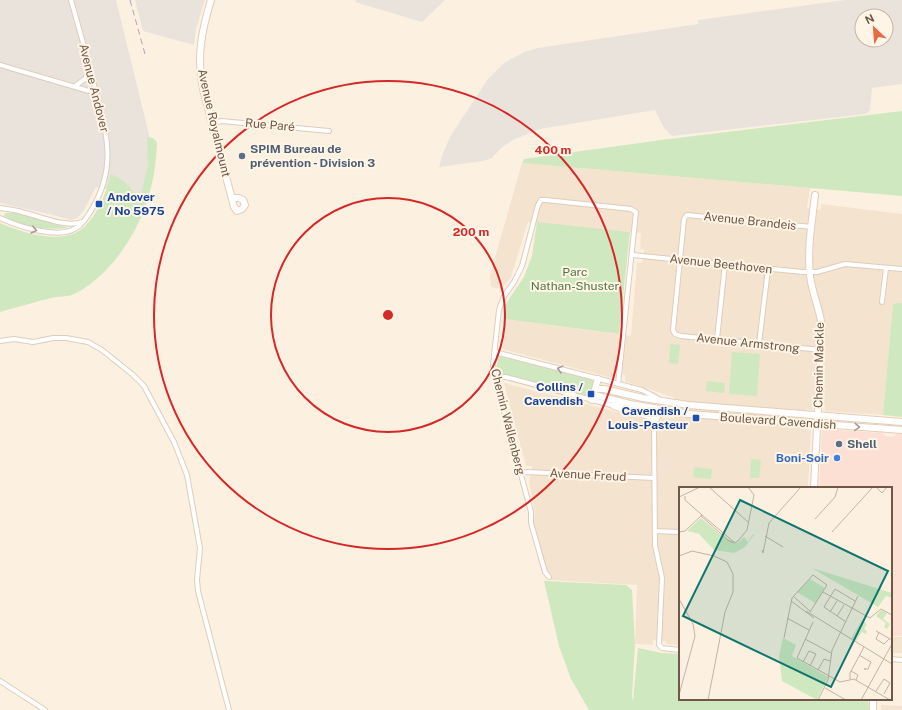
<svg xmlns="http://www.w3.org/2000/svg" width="902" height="710" font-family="'Public Sans',sans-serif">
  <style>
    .residential { fill: #f3e3cf }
    .commercial { fill: #fce0d4 }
    .industrial { fill: #eae3dc; fill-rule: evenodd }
    .green { fill: #d0e8bf }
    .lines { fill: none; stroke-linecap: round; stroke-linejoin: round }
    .street-casing { stroke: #dfcdbc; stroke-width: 6 }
    .secondary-casing { stroke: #e4ceba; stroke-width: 8 }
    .street { stroke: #fff; stroke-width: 4 }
    .secondary { stroke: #fff; stroke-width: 6 }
    .rail { stroke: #b3a0c4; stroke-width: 1; stroke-dasharray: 6 4; stroke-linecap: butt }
    .oneway { stroke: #aa9a91 }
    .ring { fill: none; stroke: #d62828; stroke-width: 2 }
    .service-dot { fill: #5c6f8a; stroke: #fff5e6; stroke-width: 1.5 }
    .transit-dot { fill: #1a4fb4; stroke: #fff5e6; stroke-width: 1.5 }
    .shop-dot { fill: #3f7fe0; stroke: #fff5e6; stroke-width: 1.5 }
    .labels { text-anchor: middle; stroke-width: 4; stroke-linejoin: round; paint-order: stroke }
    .street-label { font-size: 12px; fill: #715748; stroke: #fff5e6 }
    .service-label { font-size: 12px; font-weight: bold; fill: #4e5e75; stroke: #fff5e6; text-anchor: start }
    .transit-label { font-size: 12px; font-weight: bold; fill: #164399; stroke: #fff5e6; text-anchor: end }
    .park-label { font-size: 12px; fill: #507841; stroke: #fff5e6 }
    .shop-label { font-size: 12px; font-weight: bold; fill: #366cbe; stroke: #fff5e6; text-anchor: end }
    .inset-road { fill: none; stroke: #c4b3a3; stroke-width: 1 }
    .view { fill: #0f766e; fill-opacity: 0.15; stroke: #0f766e; stroke-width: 2 }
    .inset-edge { fill: none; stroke: #715748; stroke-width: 2 }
    .centre { fill: #d62828; stroke: #fff5e6; stroke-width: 2 }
    .ring-label { font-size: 12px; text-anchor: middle; font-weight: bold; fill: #d62828; stroke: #fff5e6; stroke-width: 4; stroke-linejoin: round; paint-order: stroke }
  </style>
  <rect width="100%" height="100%" fill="#fcf1e0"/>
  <g class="residential">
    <polygon points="522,163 810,188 807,208 821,210 821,204 902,214 902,304 893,304 883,415 825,411 825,406 812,406 812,410 807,409 804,429 811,430 808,488 680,488 680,645 667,644 665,641 653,640 653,645 635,644 637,585 550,580 545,566 533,523 535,514 529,480 532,466 526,466 504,383 648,420 649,425 661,425 661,418 674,418 675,398 625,381 625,375 614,373 612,378 502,349 504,319 631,336 637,263 642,263 644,250 640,249 641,233 528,222 511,277 501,289 491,287 490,275"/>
    <rect x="891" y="637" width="11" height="16"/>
    <polygon points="881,705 902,706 902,710 881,710"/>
  </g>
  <polygon class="commercial" points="823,429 882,433 886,436 894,437 896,434 902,434 902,636 891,636 891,488 819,488 821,453 822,450 821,449 822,431"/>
  <g class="industrial">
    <polygon points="0,0 116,0 155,159 147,195 96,187 83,212 77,218 71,220 53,215 0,203"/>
    <polygon points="135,0 205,0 196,29 194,45 143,31"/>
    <polygon points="356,0 445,0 422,22 355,2"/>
    <path d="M 845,0 L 902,0 L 902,84 L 872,88 L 870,110 L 866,114 L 672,136 L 664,128 L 655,110 L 540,129 L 513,140 L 501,148 L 492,158 L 483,161 L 439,167 L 443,153 L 451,135 L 488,79 L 504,63 L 524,52 L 538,48 L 698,24 L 698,20 ZM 862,16 L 886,16 L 886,40 L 862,40 Z"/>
  </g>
  <g class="green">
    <polygon points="902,111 902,196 522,163 524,159 661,140"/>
    <path d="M 147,137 L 153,138 L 157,142 C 156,189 140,234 107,269 C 98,278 86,289 74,294 C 68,297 62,296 56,297 C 37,301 19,307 0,312 L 0,223 C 23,233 65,247 85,226 C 99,213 106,192 111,174 C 119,178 129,183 133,192 L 141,194 L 148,165 Z"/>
    <path d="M 5,213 L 17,213 L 69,228 C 47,230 23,228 4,216 Z"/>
    <polygon points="537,222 630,232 619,334 504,319 505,307 509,299 524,277 532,256"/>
    <polygon points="902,303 902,417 883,415 893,304"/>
    <polygon points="670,344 680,345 678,364 669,363"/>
    <polygon points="732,352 760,354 757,396 729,394"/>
    <path d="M 500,356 L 592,380 L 594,382 L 592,390 L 590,390 L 590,395 L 588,397 L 499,373 C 496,369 497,363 498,358 Z"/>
    <polygon points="707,381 725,383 724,393 706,391"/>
    <polygon points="751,459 761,460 759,478 750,478"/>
    <polygon points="694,467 712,469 711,479 693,477"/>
    <polygon points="544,581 626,585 632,590 635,644 632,696 633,701 638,648 662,653 680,654 680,699 868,699 869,710 589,710 571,679 559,646"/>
  </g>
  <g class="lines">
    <g class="street-casing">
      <g id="street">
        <polyline points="0,65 89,91 95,90"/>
        <polyline points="75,86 85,79 90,69"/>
        <polyline points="212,123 222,121 329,131"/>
        <path d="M 0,208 C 7,209 15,210 22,212 C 39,216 65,228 82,222"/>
        <path d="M 0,218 C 18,226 58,240 76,228 C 83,224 88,216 92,209 C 118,165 106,131 94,85 C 87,57 79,28 71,0"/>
        <polyline points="812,227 687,215 684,219 673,330 675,334 681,336 821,350"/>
        <polyline points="632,255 803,272 817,272 845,264 902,269"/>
        <polyline points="882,302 886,268"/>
        <polyline points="717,339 725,264"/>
        <polyline points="0,341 14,339 33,342 53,338 66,338 88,342 102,350 132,374 144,386 174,442 187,475 200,548 197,580 198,591 229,710"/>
        <polyline points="759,344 768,269"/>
        <polyline points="495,352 642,390 659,399"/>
        <polyline points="495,377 506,377 615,406"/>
        <polyline points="654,428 655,545 662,578 659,645 662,648 680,650"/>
        <polyline points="521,473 527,472 654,478"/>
        <polyline points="655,531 680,532"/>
        <polyline points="549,577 545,572 531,523 531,512 497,385 493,365 499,310 504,296 514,282 522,266 538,205 541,200 546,200 631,209 636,212 618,384"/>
        <polyline points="891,659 902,660"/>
        <polyline points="0,681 45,710"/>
      </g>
    </g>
    <g class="secondary-casing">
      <g id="secondary">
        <path d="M 211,0 C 202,30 196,57 203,89 L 234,207 L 237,211 L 242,209 L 245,205 L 243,200 L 239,198 L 232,198"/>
        <polyline points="595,389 604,389 643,398 688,405 902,422"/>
        <polyline points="594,395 630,404 689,414 902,430"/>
        <polyline points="592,400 598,379"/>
        <polyline points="614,406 649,416 652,419 654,428"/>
        <polyline points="654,426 657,416 665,410"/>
        <path d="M 814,488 L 822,327 C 820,309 812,293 810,276 C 807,249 812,221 815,195"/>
        <polyline points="873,699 873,710"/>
      </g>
    </g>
    <use href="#street" class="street"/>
    <use href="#secondary" class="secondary"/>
    <polyline class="rail" points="130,0 145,54"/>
  </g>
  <defs><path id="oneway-chevron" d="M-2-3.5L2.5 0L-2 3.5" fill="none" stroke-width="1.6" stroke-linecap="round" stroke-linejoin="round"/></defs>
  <g class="oneway">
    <use href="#oneway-chevron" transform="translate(34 230) rotate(14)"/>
    <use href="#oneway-chevron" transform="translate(560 369) rotate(-165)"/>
    <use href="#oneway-chevron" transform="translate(857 427) rotate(4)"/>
  </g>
  <g class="ring">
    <circle cx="388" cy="315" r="117"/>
    <circle cx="388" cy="315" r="234"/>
  </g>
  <g class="service-dot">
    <circle cx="242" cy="156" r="4"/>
    <circle cx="839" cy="444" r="4"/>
  </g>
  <g class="transit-dot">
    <rect x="95" y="200" width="8" height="8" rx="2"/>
    <rect x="587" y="390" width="8" height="8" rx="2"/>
    <rect x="692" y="414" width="8" height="8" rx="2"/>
  </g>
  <circle class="shop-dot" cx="837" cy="458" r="4"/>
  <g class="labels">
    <g class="street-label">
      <text transform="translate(94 88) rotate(76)" y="4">Avenue Andover</text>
      <text transform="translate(214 123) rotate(77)" y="4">Avenue Royalmount</text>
      <text transform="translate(270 125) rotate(5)" y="4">Rue Paré</text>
      <text transform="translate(750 221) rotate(6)" y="4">Avenue Brandeis</text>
      <text transform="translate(721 264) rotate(6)" y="4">Avenue Beethoven</text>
      <text transform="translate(748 343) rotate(6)" y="4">Avenue Armstrong</text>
      <text transform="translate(819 365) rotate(-89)" y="4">Chemin Mackle</text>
      <text transform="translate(778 421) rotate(4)" y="4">Boulevard Cavendish</text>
      <text transform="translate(508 422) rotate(76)" y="4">Chemin Wallenberg</text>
      <text transform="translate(588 475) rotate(3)" y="4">Avenue Freud</text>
    </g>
    <g class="service-label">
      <text x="250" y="153">SPIM Bureau de<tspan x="250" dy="14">prévention - Division 3</tspan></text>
      <text x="847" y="448">Shell</text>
    </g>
    <g class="transit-label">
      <text x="107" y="201" text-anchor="start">Andover<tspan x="107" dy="14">/ No 5975</tspan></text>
      <text x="583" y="391">Collins /<tspan x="583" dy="14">Cavendish</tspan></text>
      <text x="688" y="415">Cavendish /<tspan x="688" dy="14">Louis-Pasteur</tspan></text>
    </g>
    <g class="park-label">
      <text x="575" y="276">Parc<tspan x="575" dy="14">Nathan-Shuster</tspan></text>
    </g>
    <g class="shop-label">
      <text x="829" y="462">Boni-Soir</text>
    </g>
  </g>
  <g transform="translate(679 487)">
    <rect width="213" height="213" fill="#fcf1e0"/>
    <path d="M 22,31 L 43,49 L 58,56 L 65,50 L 69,55 L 74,47 L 75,48 L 66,60 L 55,66 L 35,63 L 20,47 L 8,44 ZM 133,81 L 213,106 L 213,111 L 207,109 L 199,120 ZM 131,92 L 146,101 L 136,116 L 118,105 ZM 202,123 L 208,126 L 204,132 L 211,137 L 208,142 L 205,140 L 207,136 L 197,129 ZM 183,133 L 188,137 L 185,142 L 188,144 L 187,147 L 183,145 L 177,154 L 172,151 ZM 104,151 L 117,158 L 113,169 L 149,190 L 138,213 L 103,194 L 100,169 Z" fill="#d0e8bf"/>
    <path class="inset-road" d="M 30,0 L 69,35M 197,0 L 203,6 L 208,0M 0,10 L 21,0M 23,28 L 55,55M 22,29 L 50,54 L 55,56 L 59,54 L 68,43 L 75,8 L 69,0M 136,32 L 156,10 L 159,0M 0,45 L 6,44 L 23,28 L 6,13 L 6,9M 153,45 L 194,0M 86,49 L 104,60M 83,63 L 84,66 L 90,36 L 122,0M 0,69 L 13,64 L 35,69 L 48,75 L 54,87 L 54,105 L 46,125 L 29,213M 144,105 L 191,131 L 202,122 L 213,128M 114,109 L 132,125M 0,112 L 14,137 L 16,149 L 0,208M 112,114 L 135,131M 127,124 L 213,177M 151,125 L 158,114M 158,129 L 165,118M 108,131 L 130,143M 134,135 L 118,171 L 161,195 L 175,192 L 211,213M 167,135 L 145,120 L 156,102 L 176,114M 197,144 L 213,153M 200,145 L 197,152 L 205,157 L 210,152M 105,151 L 113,111 L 134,88 L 148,98 L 131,125M 126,152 L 152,166M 180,168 L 192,175 L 189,182 L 185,182 L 187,182M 124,175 L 130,164 L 137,167 L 131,179M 139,183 L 145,172 L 151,174M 172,184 L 179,188 L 177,193M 171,192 L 171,186 L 185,160M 146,201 L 167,213M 197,204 L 205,192 L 211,196 L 205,207M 139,213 L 149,193 L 153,163 L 179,109M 182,213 L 213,157"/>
    <path class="view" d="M 61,13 L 209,84 L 152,200 L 4,129 Z"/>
    <rect width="213" height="213" class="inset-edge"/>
  </g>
  <circle cx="388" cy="315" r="6" class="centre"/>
  <g class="ring-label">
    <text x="553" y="154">400 m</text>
    <text x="471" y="236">200 m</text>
  </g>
  <g transform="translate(874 28) rotate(334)"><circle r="19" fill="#fff5e6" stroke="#c6b6a7"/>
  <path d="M0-3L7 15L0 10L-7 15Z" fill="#e46b46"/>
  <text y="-6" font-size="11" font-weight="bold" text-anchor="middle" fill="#715748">N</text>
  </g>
</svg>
